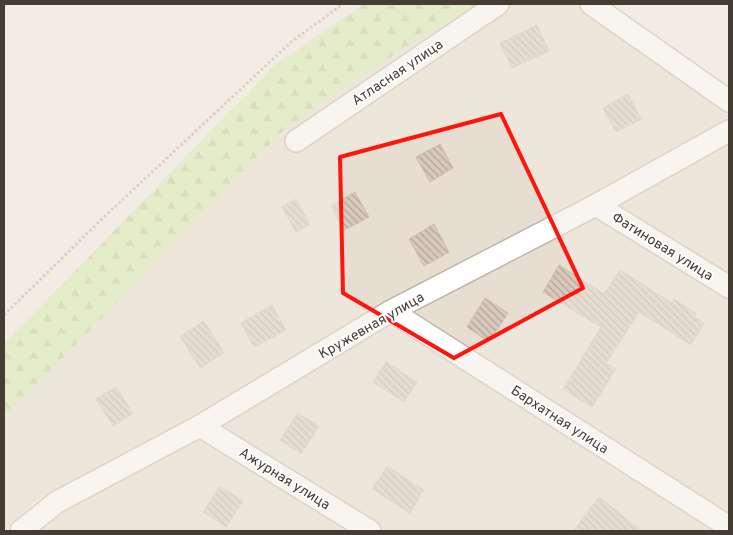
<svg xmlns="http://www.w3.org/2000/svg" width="733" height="535" font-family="Overpass,sans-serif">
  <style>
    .residential { fill: #e7ded1 }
    .forest { fill: url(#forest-firs) }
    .building { fill: url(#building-back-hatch); stroke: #d0bdab }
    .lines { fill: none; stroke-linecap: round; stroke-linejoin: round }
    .street-casing { stroke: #c2b6a9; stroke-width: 24 }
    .path { stroke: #c1ad96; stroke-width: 3; stroke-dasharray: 2.5 2.5; stroke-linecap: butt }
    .street { stroke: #fff; stroke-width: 21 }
    .marked { fill: none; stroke: #ff140e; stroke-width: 4; stroke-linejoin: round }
    .labels { text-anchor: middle; stroke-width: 4; stroke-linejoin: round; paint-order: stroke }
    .street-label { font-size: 14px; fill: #453c33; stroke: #fff }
  </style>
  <defs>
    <pattern id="forest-firs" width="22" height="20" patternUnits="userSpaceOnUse" patternTransform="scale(1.25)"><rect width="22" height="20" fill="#d5eaaa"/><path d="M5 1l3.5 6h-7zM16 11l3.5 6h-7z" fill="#b8ca93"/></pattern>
    <pattern id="building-back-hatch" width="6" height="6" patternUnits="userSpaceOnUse" patternTransform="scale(1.25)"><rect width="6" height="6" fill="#d8c9bb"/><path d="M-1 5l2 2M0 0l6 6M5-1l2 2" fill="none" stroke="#b1a499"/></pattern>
  </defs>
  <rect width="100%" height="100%" fill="#f3ece4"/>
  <g class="residential">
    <polygon points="477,4 580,4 729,109 729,123 191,419 37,500 4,531 4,419 285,129 362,75"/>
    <polygon points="729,139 729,283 616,206"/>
    <polygon points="596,216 729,295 729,516 422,324 417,313 423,300"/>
    <polygon points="392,321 728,531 379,531 218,427"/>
    <polygon points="200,440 214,443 359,531 33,531 58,511 185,443"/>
  </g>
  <polygon class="forest" points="364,4 477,4 362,75 285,129 4,419 4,344 276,64"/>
  <g class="building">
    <polygon points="537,25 549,51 512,68 500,43"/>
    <polygon points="628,94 641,119 616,132 603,108"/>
    <polygon points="440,144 453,168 430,182 416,157"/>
    <polygon points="355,192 369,217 344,230 331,206"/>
    <polygon points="296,199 310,224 296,232 282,207"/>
    <polygon points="434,224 449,252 424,266 409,239"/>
    <polygon points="559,265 604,294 620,270 672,303 674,299 697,314 694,317 704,323 691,345 639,312 606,363 616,369 592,407 563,389 601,327 543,292"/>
    <polygon points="485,298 508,313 489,342 467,327"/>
    <polygon points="272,305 286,330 254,347 241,323"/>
    <polygon points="204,321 224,353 200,368 180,336"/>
    <polygon points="386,362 417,382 404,402 373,382"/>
    <polygon points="116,387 133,413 113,426 96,399"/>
    <polygon points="298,413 319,426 301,454 280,440"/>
    <polygon points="387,466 424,490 410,513 372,489"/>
    <polygon points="220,486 243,501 226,527 203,512"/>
    <polygon points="599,497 642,531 573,531"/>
  </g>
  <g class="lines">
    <g class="street-casing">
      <g id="street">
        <polyline points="591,4 729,101"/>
        <polyline points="296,141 498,4"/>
        <polyline points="596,205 729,287"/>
        <polyline points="391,311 729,527"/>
        <polyline points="200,426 370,531"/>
        <polyline points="21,531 57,502 200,426 391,311 596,205 729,131"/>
      </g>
    </g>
    <polyline class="path" points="4,315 103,218 291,42 343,4"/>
    <use href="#street" class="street"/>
  </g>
  <path d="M0 0H733V535H0ZM 501,114 L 583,288 L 454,358 L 343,293 L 340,157 Z" fill="#f3ece4" fill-opacity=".55" fill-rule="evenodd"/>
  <path class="marked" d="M 501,114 L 583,288 L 454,358 L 343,293 L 340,157 Z"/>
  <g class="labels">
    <g class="street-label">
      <text transform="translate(397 72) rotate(-34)" y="5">Атласная улица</text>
      <text transform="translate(663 246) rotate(32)" y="5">Фатиновая улица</text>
      <text transform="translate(371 325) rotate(-30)" y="5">Кружевная улица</text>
      <text transform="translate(560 419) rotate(33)" y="5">Бархатная улица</text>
      <text transform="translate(285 478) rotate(32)" y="5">Ажурная улица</text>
    </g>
  </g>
  <rect width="733" height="535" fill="none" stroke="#453c33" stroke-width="10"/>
</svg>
